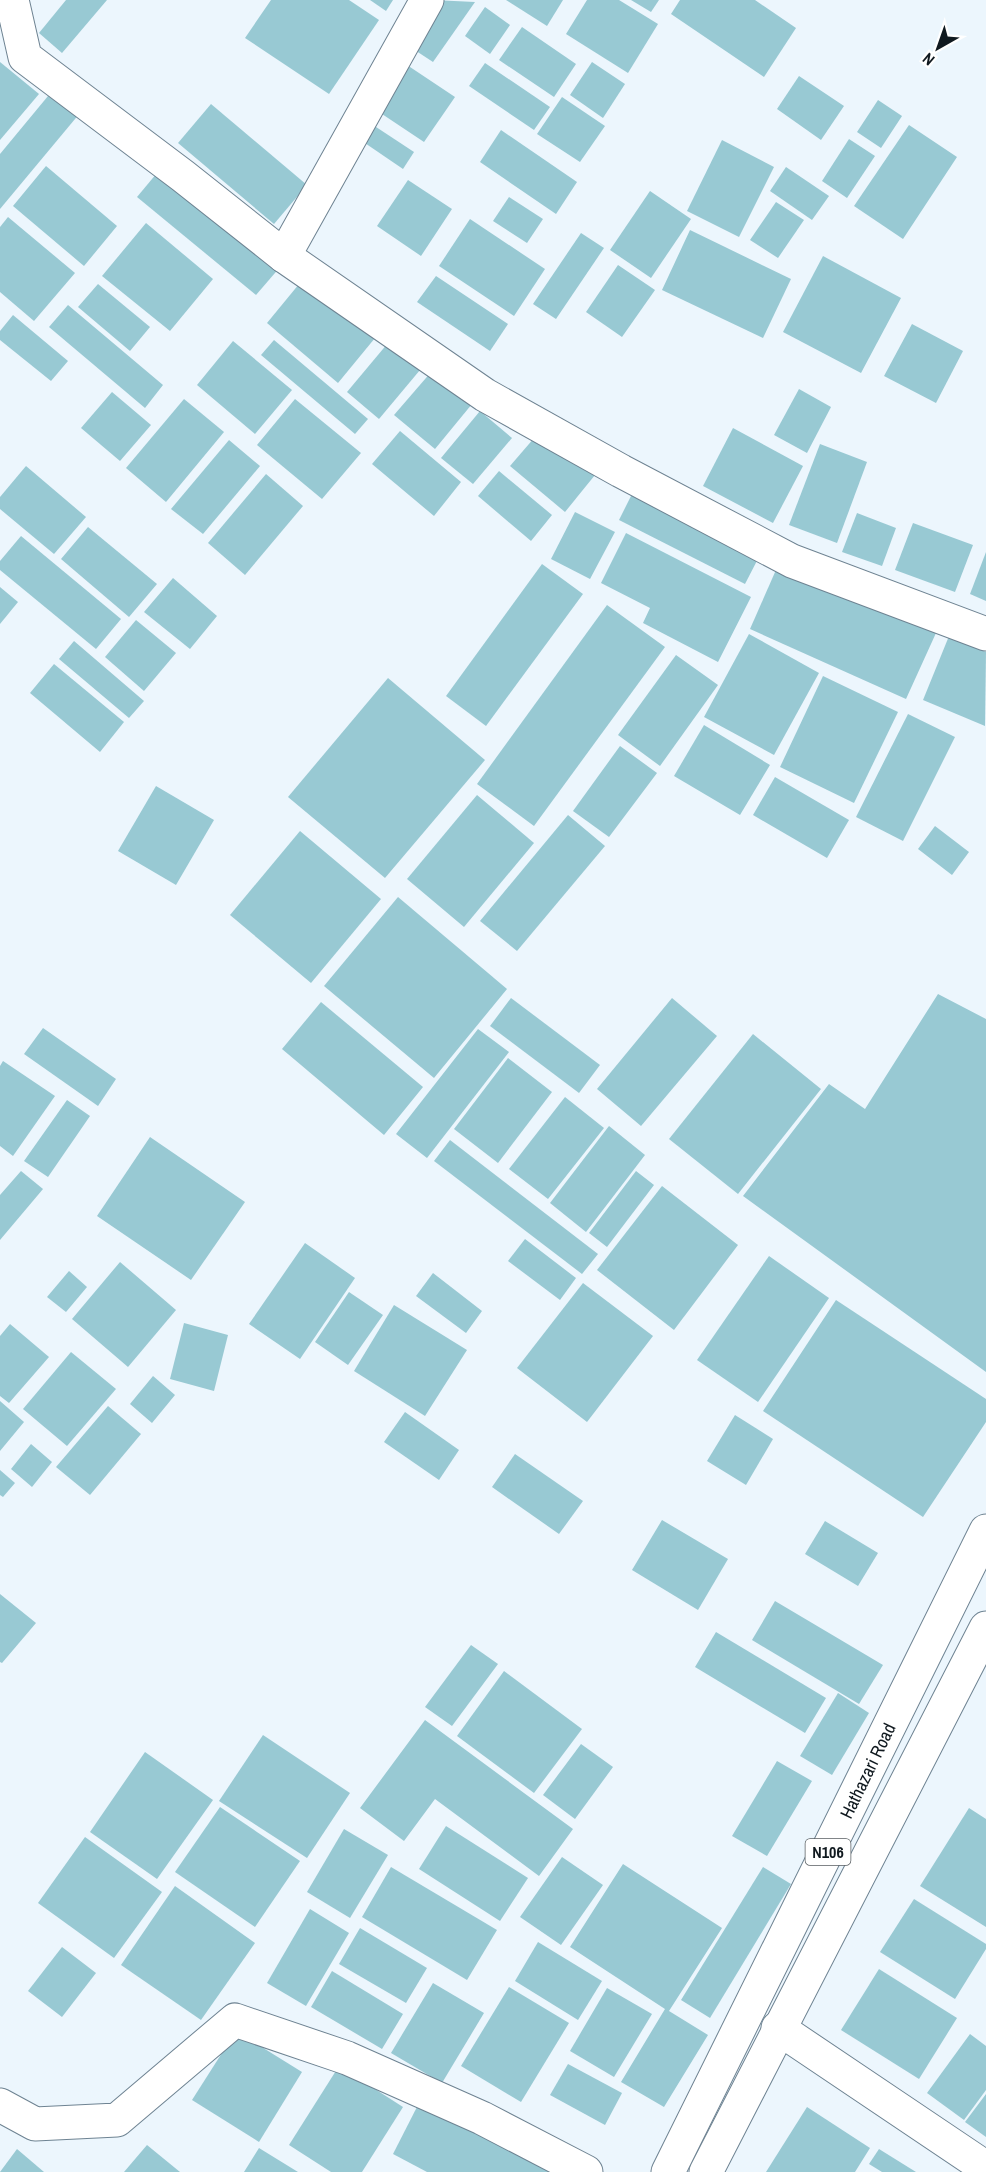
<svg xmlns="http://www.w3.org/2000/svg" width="986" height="2172" font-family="'Archivo Narrow',sans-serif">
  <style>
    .building { fill: #98c9d3 }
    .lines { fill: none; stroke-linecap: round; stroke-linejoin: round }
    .minor-casing { stroke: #6e8392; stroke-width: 35 }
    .highway-casing { stroke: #6e8392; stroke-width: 35 }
    .minor { stroke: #fff; stroke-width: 33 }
    .highway { stroke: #fff; stroke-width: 33 }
    .labels { text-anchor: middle; stroke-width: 4.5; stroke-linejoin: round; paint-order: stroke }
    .shield { fill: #fff; stroke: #585e62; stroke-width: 1.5 }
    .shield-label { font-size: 16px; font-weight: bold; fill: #10191f }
    .street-label { font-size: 18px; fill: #10191f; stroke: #fff }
  </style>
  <rect width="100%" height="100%" fill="#ecf6fd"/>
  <g class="building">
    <polygon points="66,0 107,0 62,53 39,33"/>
    <polygon points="271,0 349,0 379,20 329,94 245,38"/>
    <polygon points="370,0 393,0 386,11"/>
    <polygon points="433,0 475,2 433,62 404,43"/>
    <polygon points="506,0 563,0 547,26"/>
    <polygon points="587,0 619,0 658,24 628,73 566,34"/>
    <polygon points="631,0 659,0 651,12"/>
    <polygon points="680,0 755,0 796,28 764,77 671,14"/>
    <polygon points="485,7 510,25 490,54 465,36"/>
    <polygon points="522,27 576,64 554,97 499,60"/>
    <polygon points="0,62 39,94 0,140"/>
    <polygon points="592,62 625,84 603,118 570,95"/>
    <polygon points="404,63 455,97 424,142 373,108"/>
    <polygon points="485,63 550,107 534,130 469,86"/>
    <polygon points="799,76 844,106 821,140 777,109"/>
    <polygon points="53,90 80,113 0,209 0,154"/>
    <polygon points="562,97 605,126 580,162 537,134"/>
    <polygon points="878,100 902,116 881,148 857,132"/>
    <polygon points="211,104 307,185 274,224 178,143"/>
    <polygon points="370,123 414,152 403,169 359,139"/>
    <polygon points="909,125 957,157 903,239 854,206"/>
    <polygon points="501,130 577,182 556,214 480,162"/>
    <polygon points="849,139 875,156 847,198 822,181"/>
    <polygon points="722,140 774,167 739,237 687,211"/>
    <polygon points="46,166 117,226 84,266 13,206"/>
    <polygon points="162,167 281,266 256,295 137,197"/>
    <polygon points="786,167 829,196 812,220 770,191"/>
    <polygon points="408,180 452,209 421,256 377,226"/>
    <polygon points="650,191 691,219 651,278 610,250"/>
    <polygon points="509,197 543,219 527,243 493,221"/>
    <polygon points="776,202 804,220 778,258 750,240"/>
    <polygon points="8,217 75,273 34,321 0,292 0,227"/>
    <polygon points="470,219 545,269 514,316 439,266"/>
    <polygon points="146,223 213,279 170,331 102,276"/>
    <polygon points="690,230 791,279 763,338 662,290"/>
    <polygon points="581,233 604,248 556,319 533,304"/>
    <polygon points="823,256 901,298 861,373 783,332"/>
    <polygon points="618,265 655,290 622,337 586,312"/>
    <polygon points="436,276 508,324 490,351 417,302"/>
    <polygon points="304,278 375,338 338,383 267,323"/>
    <polygon points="98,284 150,327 130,351 78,307"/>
    <polygon points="68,305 163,385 145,408 49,327"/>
    <polygon points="13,315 68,361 51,381 0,340 0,331"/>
    <polygon points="912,324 963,351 936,403 884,376"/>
    <polygon points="274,340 368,419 355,434 261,355"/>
    <polygon points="233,341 292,390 255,434 197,385"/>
    <polygon points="388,343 420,370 379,419 347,392"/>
    <polygon points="432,371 472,404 435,449 394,415"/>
    <polygon points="799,389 831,407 807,453 774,435"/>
    <polygon points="112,392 151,425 120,461 81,428"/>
    <polygon points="184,399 224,432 166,502 126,468"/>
    <polygon points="295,399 361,453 322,499 257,445"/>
    <polygon points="480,411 512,438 473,484 441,458"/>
    <polygon points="733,428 803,466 773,523 703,486"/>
    <polygon points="541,430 595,475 565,512 510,466"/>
    <polygon points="400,431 461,482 434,516 372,464"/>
    <polygon points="229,440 260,466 203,534 171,509"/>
    <polygon points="820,444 867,462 837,543 789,525"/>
    <polygon points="26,466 86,517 54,554 0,509 0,497"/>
    <polygon points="499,471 552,515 531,541 478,496"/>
    <polygon points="266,474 303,506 245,575 208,543"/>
    <polygon points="636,486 762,551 745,584 619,520"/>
    <polygon points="575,512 615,532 590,579 551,559"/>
    <polygon points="857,513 896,528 882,566 842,552"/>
    <polygon points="913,523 973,545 955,592 895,570"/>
    <polygon points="88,527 157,584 129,617 61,559"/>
    <polygon points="626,533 751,597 718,662 643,623 650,608 601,583"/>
    <polygon points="21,536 121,619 96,649 0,570 0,561"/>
    <polygon points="986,552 986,601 970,594"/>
    <polygon points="779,563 936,633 906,699 750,629"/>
    <polygon points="542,564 583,594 486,726 446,696"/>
    <polygon points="173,578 217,616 190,649 144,612"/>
    <polygon points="0,587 18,602 0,624"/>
    <polygon points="607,605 665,647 534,826 477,784"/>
    <polygon points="136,620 176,653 144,691 105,657"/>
    <polygon points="749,634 819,673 774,755 704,717"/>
    <polygon points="949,636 986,652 985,726 923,700"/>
    <polygon points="74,641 144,701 129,718 59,659"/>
    <polygon points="676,655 718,685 660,766 618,735"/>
    <polygon points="54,664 124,722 100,752 30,693"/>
    <polygon points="823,676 898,712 854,803 780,767"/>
    <polygon points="388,678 485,760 385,878 288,797"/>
    <polygon points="908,714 955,737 903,841 856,817"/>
    <polygon points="704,725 770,765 740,815 674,776"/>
    <polygon points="620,746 657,773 609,837 573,811"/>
    <polygon points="775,777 849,820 827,858 753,815"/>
    <polygon points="156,786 214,820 176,885 118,851"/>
    <polygon points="477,795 534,843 464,927 407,879"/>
    <polygon points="568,815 605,846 517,951 480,921"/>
    <polygon points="935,826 969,852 952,875 918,849"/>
    <polygon points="300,831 381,899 311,983 230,915"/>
    <polygon points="398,897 507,989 434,1078 324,986"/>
    <polygon points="938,994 986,1019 986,1372 743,1196 829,1084 865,1109"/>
    <polygon points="511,998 600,1065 579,1093 490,1026"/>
    <polygon points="672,998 717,1036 641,1126 597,1089"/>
    <polygon points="321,1002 423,1087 384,1135 282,1049"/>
    <polygon points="43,1028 116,1079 98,1106 24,1054"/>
    <polygon points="478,1029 509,1052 427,1158 396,1134"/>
    <polygon points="753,1034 821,1089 738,1194 669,1139"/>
    <polygon points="508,1058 552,1092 498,1163 454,1129"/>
    <polygon points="3,1061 55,1096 13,1156 0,1146 0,1066"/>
    <polygon points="565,1097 604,1128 548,1199 509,1169"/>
    <polygon points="67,1100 90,1116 48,1177 24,1161"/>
    <polygon points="609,1126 645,1155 586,1232 550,1203"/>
    <polygon points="150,1137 245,1202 191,1280 97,1216"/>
    <polygon points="450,1140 598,1254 582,1274 434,1161"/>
    <polygon points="21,1171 43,1189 0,1240 0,1195"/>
    <polygon points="636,1171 654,1185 607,1247 589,1233"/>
    <polygon points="662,1186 738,1245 674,1330 597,1270"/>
    <polygon points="525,1239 576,1278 560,1300 508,1261"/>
    <polygon points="305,1243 355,1278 300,1359 249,1324"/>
    <polygon points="769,1256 829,1298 758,1402 697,1360"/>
    <polygon points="120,1262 176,1310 128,1367 72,1319"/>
    <polygon points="69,1271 87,1287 66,1312 47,1297"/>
    <polygon points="433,1273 482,1311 466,1333 416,1296"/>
    <polygon points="583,1283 653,1336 587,1422 517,1368"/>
    <polygon points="349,1292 383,1315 348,1365 315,1342"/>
    <polygon points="836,1300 986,1399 986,1422 923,1517 763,1411"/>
    <polygon points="394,1305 467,1350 425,1416 354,1371"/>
    <polygon points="184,1323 228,1335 214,1391 170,1379"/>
    <polygon points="10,1324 49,1357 9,1403 0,1396 0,1336"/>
    <polygon points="71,1352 116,1389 67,1446 23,1409"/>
    <polygon points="153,1376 175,1395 152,1423 130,1404"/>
    <polygon points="0,1401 24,1422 0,1451"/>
    <polygon points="108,1406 141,1434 90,1495 56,1467"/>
    <polygon points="405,1412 459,1450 439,1480 384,1442"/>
    <polygon points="735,1415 773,1439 746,1485 707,1461"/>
    <polygon points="31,1444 52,1462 32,1487 11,1469"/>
    <polygon points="515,1454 583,1501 559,1534 492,1487"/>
    <polygon points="0,1470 15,1483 3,1497 0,1495"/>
    <polygon points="662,1520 728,1559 698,1610 632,1570"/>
    <polygon points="825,1521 878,1553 858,1586 805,1554"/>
    <polygon points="0,1594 36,1623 2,1663 0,1662"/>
    <polygon points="775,1601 883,1665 859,1704 752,1640"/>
    <polygon points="716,1632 826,1698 805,1733 695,1667"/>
    <polygon points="471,1645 498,1664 452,1726 425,1707"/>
    <polygon points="504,1671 582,1729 534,1793 457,1736"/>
    <polygon points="838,1693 869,1713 832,1775 800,1756"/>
    <polygon points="425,1720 573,1829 539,1876 435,1799 404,1841 360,1808"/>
    <polygon points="263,1735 350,1793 307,1858 219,1801"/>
    <polygon points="581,1744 613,1767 575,1819 543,1795"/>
    <polygon points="145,1752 213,1800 157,1879 90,1832"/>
    <polygon points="777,1761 812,1781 767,1856 732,1836"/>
    <polygon points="220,1807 300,1861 255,1927 175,1872"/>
    <polygon points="969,1808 986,1819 986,1927 920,1886"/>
    <polygon points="446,1826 528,1878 500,1921 419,1869"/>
    <polygon points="344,1829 388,1855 350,1918 307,1892"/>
    <polygon points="85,1837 162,1892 114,1958 38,1903"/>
    <polygon points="562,1857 603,1885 561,1945 520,1917"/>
    <polygon points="623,1864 722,1928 669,2011 708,2035 664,2107 621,2082 665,2009 570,1947"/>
    <polygon points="391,1867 497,1930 467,1980 362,1917"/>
    <polygon points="763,1867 791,1884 710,2018 681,2000"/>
    <polygon points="175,1886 255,1943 201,2020 121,1965"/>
    <polygon points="914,1899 986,1944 986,1949 955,1999 880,1952"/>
    <polygon points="310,1909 349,1933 306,2006 267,1983"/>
    <polygon points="360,1928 427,1968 406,2003 339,1964"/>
    <polygon points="538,1942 602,1981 578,2020 515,1981"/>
    <polygon points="62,1947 96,1973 62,2017 28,1991"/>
    <polygon points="879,1969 957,2018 919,2079 841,2030"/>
    <polygon points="332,1971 403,2014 382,2049 311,2007"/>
    <polygon points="433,1983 484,2013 442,2083 391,2053"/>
    <polygon points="509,1987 569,2023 521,2102 461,2066"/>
    <polygon points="607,1988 652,2014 614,2077 570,2051"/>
    <polygon points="236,2031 302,2072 259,2142 192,2100"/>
    <polygon points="970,2034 986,2046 986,2090 964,2120 927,2093"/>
    <polygon points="568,2064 622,2093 605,2125 550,2095"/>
    <polygon points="339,2066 403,2107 362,2172 331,2172 289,2145"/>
    <polygon points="986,2094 986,2137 965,2122"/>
    <polygon points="420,2101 556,2172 427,2172 393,2154"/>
    <polygon points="807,2107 870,2148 855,2172 766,2172"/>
    <polygon points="147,2145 180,2172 124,2172"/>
    <polygon points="259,2148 298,2172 244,2172"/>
    <polygon points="17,2149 44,2172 0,2172"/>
    <polygon points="879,2149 916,2172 882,2172 869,2164"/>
  </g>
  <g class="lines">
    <g class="minor-casing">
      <g id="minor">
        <polyline points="12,0 25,57 183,176 284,256 485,395 621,471 792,561 986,634"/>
        <polyline points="284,256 427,0"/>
        <polyline points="778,2028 986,2168"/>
        <polyline points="0,2105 35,2124 117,2120 235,2020 347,2058 482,2118 586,2172"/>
      </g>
    </g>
    <g class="highway-casing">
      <g id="highway">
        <polyline points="668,2172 986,1531"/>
        <polyline points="706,2172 986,1628"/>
      </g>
    </g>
    <use href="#minor" class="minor"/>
    <use href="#highway" class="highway"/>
  </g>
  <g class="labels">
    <rect class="shield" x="805.5" y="1839" width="45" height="26" rx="4.5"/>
    <g class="shield-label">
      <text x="828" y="1858">N106</text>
    </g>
    <g class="street-label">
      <text transform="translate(868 1771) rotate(-64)" y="6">Hathazari Road</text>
    </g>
  </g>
  <g transform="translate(938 48) rotate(220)" stroke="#ffffff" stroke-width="4.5" paint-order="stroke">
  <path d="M0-4.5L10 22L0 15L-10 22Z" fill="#10191f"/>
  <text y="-9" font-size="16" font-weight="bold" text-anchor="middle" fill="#10191f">N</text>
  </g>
</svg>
